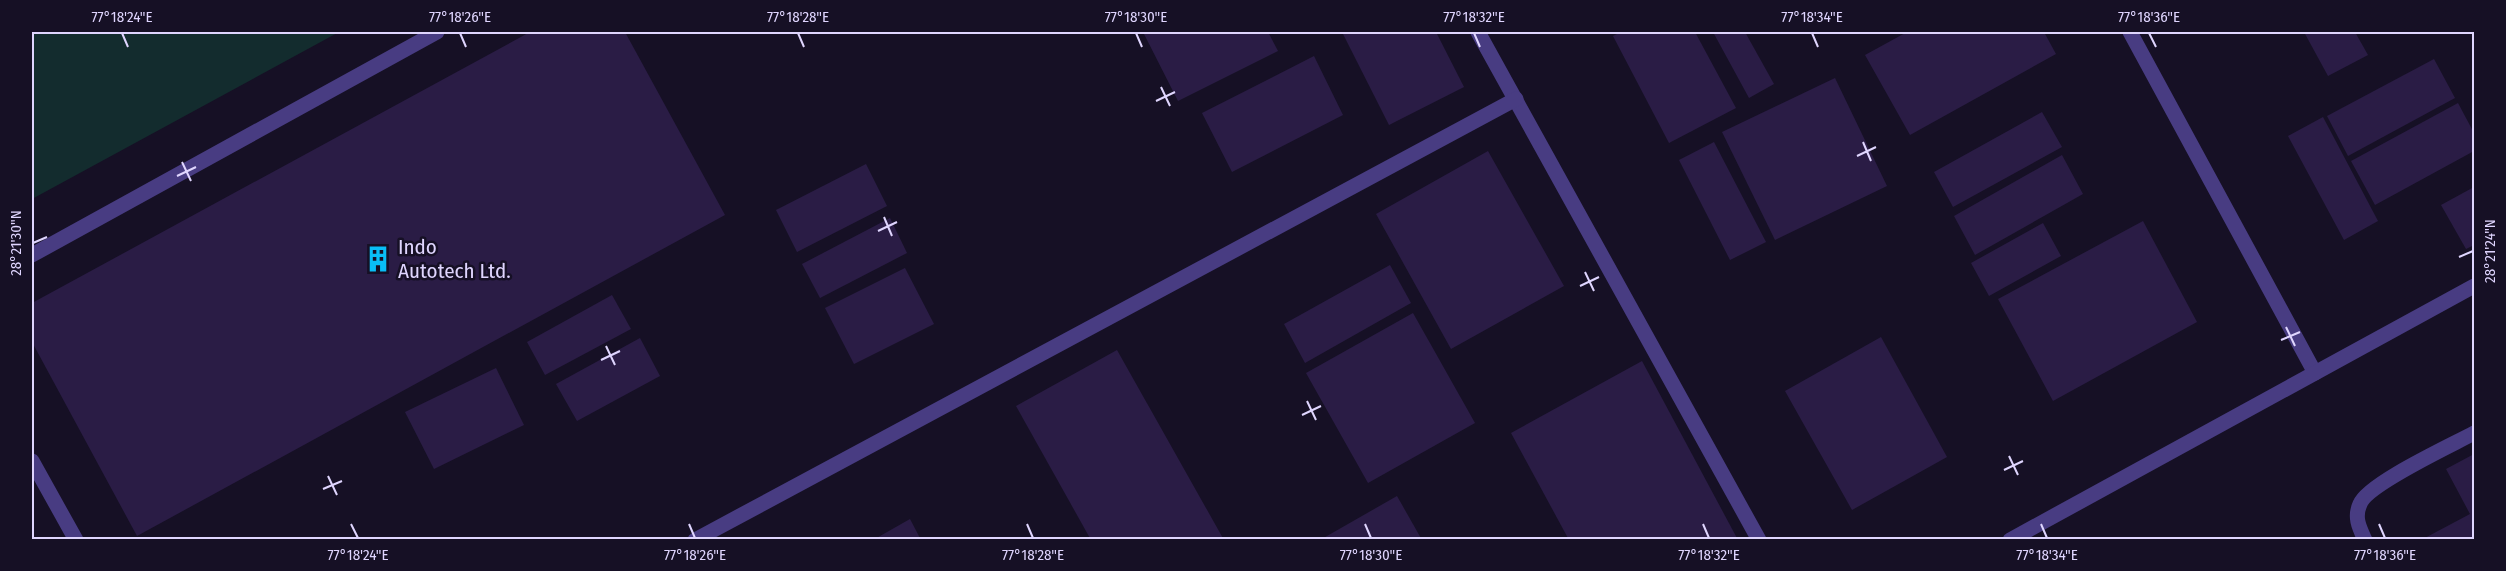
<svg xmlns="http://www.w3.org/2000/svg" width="2506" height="571" font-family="'Fira Sans Condensed',sans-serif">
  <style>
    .green { fill: #132c2e }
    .building { fill: #2a1c45 }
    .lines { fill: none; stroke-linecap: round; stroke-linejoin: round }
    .minor { stroke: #483c82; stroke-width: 15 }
    .ticks { fill: none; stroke: #dfd5fe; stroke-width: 2 }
    .labels { text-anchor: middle; stroke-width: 5; stroke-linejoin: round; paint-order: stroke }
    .poi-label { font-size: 21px; fill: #dfd5fe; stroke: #161025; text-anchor: start }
    .neatline { fill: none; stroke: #dfd5fe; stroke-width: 2 }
    .ticks-label { font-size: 15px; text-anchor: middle; fill: #dfd5fe }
  </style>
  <rect width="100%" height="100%" fill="#161025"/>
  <polygon class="green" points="32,32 339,32 32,199"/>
  <g class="building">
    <polygon points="530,32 625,32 725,215 137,536 32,342 32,303"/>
    <polygon points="1143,32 1268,32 1278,51 1178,101"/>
    <polygon points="1342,32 1436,32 1464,87 1389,125"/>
    <polygon points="1621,32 1695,32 1736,108 1669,143 1613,36"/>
    <polygon points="1713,32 1745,32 1774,84 1749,98"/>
    <polygon points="1907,32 2044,32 2056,54 1910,135 1865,55"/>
    <polygon points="2304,32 2355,32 2368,55 2328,76"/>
    <polygon points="1314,56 1343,115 1232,172 1202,113"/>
    <polygon points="2434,59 2455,98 2348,156 2327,116"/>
    <polygon points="1835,78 1887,186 1775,240 1722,132"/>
    <polygon points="2458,103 2474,133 2474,151 2375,205 2351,161"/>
    <polygon points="2042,112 2062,147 1953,207 1934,172"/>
    <polygon points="2323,117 2378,221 2344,240 2288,136"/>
    <polygon points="1714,142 1766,242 1730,260 1679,160"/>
    <polygon points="1488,151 1564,286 1451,349 1376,214"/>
    <polygon points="2062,155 2083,194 1975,255 1954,216"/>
    <polygon points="866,164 887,206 797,252 776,210"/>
    <polygon points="2474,187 2474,245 2466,249 2441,205"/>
    <polygon points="890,218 907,253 820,298 802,264"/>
    <polygon points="2143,221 2197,322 2053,401 1998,299"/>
    <polygon points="2043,223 2061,256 1989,296 1971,263"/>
    <polygon points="1390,265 1411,303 1305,363 1284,324"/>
    <polygon points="905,268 934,324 854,364 825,308"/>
    <polygon points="612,295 631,329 545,375 527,342"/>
    <polygon points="1413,313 1475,423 1368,483 1306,373"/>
    <polygon points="1881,337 1947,457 1852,510 1785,391"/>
    <polygon points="640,338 660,376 577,421 556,384"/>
    <polygon points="1117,350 1224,540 1091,540 1016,406"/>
    <polygon points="1642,361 1738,540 1569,540 1511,433"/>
    <polygon points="496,368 524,425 434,469 405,412"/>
    <polygon points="2474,454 2474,540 2421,540 2470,514 2446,469"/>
    <polygon points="1397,496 1422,540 1320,540"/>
    <polygon points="910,519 921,540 873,540"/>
  </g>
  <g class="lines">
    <g class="minor">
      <polyline points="1478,32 1759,540"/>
      <polyline points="2130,32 2315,373"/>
      <polyline points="32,255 437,32"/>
      <polyline points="32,461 76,540"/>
      <polyline points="695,540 1516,99"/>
      <polyline points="2010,540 2474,286"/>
      <path d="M 2365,540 C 2359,527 2354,517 2360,504 C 2367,484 2452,445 2474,433"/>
    </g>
  </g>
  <path class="ticks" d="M 122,33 L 128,47M 460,33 L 466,47M 798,33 L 804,47M 1136,33 L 1142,47M 1474,33 L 1480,47M 1812,33 L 1818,47M 2149,33 L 2156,47M 1161,87 L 1170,106M 1156,101 L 1175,92M 1863,142 L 1871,161M 1857,156 L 1876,147M 182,162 L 191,181M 177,176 L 196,167M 884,217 L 892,236M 878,231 L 897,222M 33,243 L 47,237M 2459,257 L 2473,251M 1585,272 L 1594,291M 1580,286 L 1599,277M 2286,327 L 2295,346M 2281,340 L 2300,332M 606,346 L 615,365M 601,360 L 620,351M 1307,401 L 1316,420M 1302,415 L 1321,406M 2009,456 L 2018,475M 2004,470 L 2023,461M 328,476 L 337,495M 323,489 L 342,481M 351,524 L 358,538M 689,524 L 695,538M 1027,524 L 1033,538M 1365,524 L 1371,538M 1703,524 L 1709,538M 2041,524 L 2047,538M 2379,524 L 2385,538"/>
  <defs>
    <g id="building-bare" transform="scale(2.07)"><path d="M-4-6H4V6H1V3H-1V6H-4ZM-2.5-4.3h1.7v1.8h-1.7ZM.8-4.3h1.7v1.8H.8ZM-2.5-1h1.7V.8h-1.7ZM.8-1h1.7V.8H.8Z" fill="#09bef6" stroke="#161025" stroke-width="2.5" paint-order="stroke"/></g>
  </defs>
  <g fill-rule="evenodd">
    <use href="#building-bare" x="378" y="259"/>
  </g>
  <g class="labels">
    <g class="poi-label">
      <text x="398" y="254">Indo<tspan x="398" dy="24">Autotech Ltd.</tspan></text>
    </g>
  </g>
  <rect width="2506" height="571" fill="none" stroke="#161025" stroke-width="66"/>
  <rect x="33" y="33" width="2440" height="505" class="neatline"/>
  <g class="ticks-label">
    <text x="122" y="22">77°18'24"E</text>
    <text x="460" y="22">77°18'26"E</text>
    <text x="798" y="22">77°18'28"E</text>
    <text x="1136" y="22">77°18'30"E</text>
    <text x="1474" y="22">77°18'32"E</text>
    <text x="1812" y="22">77°18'34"E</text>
    <text x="2149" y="22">77°18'36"E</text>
    <text transform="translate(16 243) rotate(-90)" y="5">28°21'30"N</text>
    <text transform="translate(2490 251) rotate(-90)" y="5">28°21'24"N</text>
    <text x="358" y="560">77°18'24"E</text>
    <text x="695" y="560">77°18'26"E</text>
    <text x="1033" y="560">77°18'28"E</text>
    <text x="1371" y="560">77°18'30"E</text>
    <text x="1709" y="560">77°18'32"E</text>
    <text x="2047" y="560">77°18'34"E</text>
    <text x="2385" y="560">77°18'36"E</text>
  </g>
</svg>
